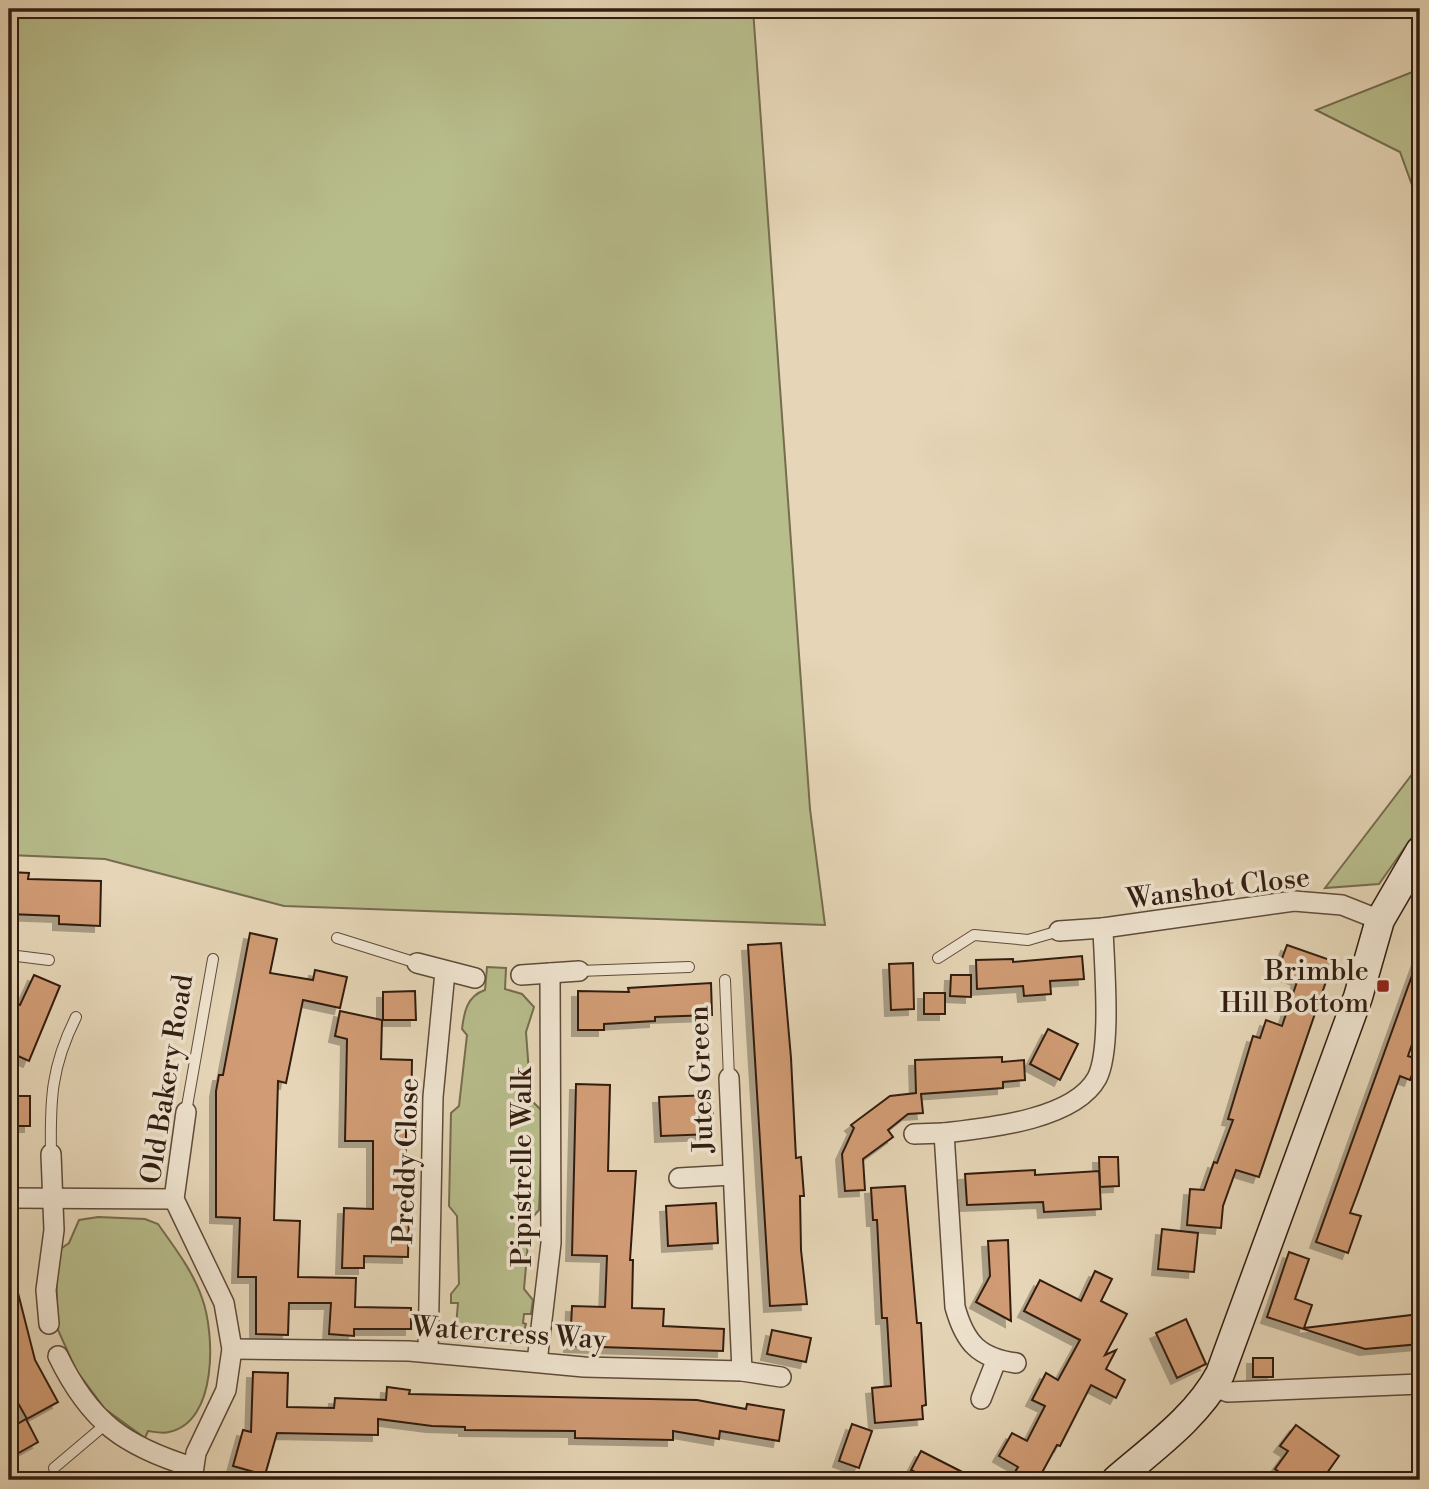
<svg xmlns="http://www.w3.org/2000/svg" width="1429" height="1489" font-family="'Libre Bodoni',serif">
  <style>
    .green { fill: #b8bd8c; stroke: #756d4e; stroke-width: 2 }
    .building { fill: #d19c74; stroke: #321d11; stroke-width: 2; filter: url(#shadow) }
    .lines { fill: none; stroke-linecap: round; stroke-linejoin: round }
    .service-casing { stroke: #5f4b3a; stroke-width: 12 }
    .minor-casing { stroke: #5f4b3a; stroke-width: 22 }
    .secondary-casing { stroke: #321d11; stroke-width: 31 }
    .service { stroke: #efe4d0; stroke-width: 10 }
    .minor { stroke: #efe4d0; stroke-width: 19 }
    .secondary { stroke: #efe4d0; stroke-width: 28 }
    .poi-dot { fill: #8f2418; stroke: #efe4d0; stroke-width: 2.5 }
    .labels { text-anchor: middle; stroke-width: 7; stroke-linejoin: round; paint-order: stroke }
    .street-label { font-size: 28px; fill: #321d11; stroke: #efe4d0 }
    .poi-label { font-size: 28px; fill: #321d11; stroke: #efe4d0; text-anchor: end }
  </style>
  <defs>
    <filter id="shadow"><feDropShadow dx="-6" dy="6" stdDeviation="0" flood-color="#0004"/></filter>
  </defs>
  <rect width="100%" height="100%" fill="#e6d6b7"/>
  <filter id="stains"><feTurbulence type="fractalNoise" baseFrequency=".00286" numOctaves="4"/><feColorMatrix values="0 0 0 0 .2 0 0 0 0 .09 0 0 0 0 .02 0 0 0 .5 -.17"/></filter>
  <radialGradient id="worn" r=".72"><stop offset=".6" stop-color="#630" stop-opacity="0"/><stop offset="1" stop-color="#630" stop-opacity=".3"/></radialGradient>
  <g class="green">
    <polygon points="9,9 753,9 810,809 825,925 284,906 105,859 9,855"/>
    <polygon points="1420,69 1420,207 1400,152 1316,110"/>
    <polygon points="1420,764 1420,826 1379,884 1325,888"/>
    <path d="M 487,967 L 506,968 L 505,989 L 522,994 L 534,1007 L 526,1032 L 531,1100 L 543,1112 L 539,1210 L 530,1220 L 524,1289 L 533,1300 L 531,1314 L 524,1314 L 523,1323 L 526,1324 L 522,1338 L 515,1343 L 464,1339 L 456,1326 L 458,1303 L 451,1303 L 451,1294 L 459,1284 L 457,1216 L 449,1206 L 451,1113 L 459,1106 L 467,1035 L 462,1029 C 464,1012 467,996 485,990 Z"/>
    <path d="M 98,1217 L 145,1219 L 158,1224 C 174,1247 193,1271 202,1298 C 215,1333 218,1422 169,1432 C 163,1434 155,1432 148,1431 L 145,1438 L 105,1409 L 76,1370 L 58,1330 L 56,1271 L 59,1250 L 69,1243 L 79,1220 Z"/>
  </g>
  <g class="building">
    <polygon points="9,872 29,873 28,879 101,881 100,926 59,924 59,916 9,914"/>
    <polygon points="250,933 277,939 270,973 313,980 315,970 347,977 340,1008 303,1000 286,1083 278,1081 274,1220 300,1221 298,1277 356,1278 355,1307 411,1308 411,1329 354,1329 354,1336 329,1334 331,1303 289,1303 288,1335 256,1334 256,1277 238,1277 240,1218 216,1217 216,1091 219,1075 223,1075"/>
    <polygon points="781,943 791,1058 796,1158 801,1157 804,1196 800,1196 801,1250 807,1304 770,1306 748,945"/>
    <polygon points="1287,945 1333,961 1259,1177 1236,1170 1223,1206 1221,1228 1187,1225 1190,1189 1204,1190 1214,1162 1217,1163 1233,1120 1228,1119 1253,1036 1260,1038 1266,1020 1282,1026 1298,979 1277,972"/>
    <polygon points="1082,956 1084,979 1050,981 1051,994 1024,996 1023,986 977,989 976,960 1013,959 1013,962"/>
    <polygon points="1418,959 1420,960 1420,1021 1408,1056 1418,1059 1410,1080 1400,1076 1358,1192 1350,1213 1361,1216 1348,1253 1316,1242"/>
    <polygon points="913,963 914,1009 891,1010 889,964"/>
    <polygon points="34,975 60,986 29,1061 9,1052 9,1000 20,1005"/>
    <polygon points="951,975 971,975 971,997 950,996"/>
    <polygon points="711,983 712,1015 655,1017 655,1021 604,1024 604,1030 578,1030 578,991 629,992 628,988"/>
    <polygon points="415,991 416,1020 383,1020 383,992"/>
    <rect x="924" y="993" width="21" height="21"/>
    <polygon points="340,1011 382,1020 381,1059 412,1060 411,1118 406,1118 406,1159 410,1159 408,1257 364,1256 364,1268 342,1268 344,1208 373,1209 373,1141 345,1141 347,1039 335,1036"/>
    <polygon points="1048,1029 1078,1044 1060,1080 1030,1064"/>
    <polygon points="1002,1057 1002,1062 1024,1060 1025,1080 1003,1082 1003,1088 921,1094 923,1113 908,1114 888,1130 893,1137 863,1159 865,1190 845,1191 842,1154 854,1128 851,1125 890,1096 916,1093 915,1060"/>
    <polygon points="576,1084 610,1085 608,1171 636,1171 630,1260 633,1260 632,1308 664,1309 663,1326 724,1329 723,1351 570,1346 572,1306 605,1307 607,1256 572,1255"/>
    <polygon points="712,1095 713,1134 661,1136 659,1097"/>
    <rect x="9" y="1096" width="21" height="30"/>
    <polygon points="1099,1157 1118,1157 1119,1186 1100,1187"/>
    <polygon points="1035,1170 1035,1175 1099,1171 1101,1209 1044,1212 1043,1202 967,1205 965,1174"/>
    <polygon points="905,1186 917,1323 921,1323 926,1405 922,1406 923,1419 875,1423 872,1388 891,1386 887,1318 882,1318 877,1220 873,1220 871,1188"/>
    <polygon points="716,1203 718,1243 668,1246 666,1206"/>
    <polygon points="1162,1229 1198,1233 1194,1272 1158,1269"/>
    <polygon points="1008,1240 1011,1321 976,1302 990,1276 988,1241"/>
    <polygon points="1289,1252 1309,1259 1295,1299 1312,1305 1304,1328 1420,1314 1420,1344 1365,1349 1267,1317"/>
    <polygon points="1095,1271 1112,1279 1101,1301 1127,1314 1105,1355 1116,1350 1106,1369 1125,1380 1116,1398 1091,1385 1060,1446 1057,1445 1038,1480 1010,1480 1018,1467 999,1456 1012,1433 1027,1441 1045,1406 1032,1400 1046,1373 1058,1380 1080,1340 1024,1311 1040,1280 1081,1301"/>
    <polygon points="16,1285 35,1360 58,1402 27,1419 9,1387 9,1286"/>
    <polygon points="1186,1319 1206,1364 1177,1378 1156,1333"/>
    <polygon points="772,1330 811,1338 806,1362 767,1354"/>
    <rect x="1253" y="1358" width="20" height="19"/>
    <polygon points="253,1372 288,1373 287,1407 334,1408 335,1398 386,1400 387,1387 410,1390 409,1394 697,1400 746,1409 747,1404 784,1410 779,1441 720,1431 719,1439 673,1431 673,1440 575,1438 575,1431 465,1430 465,1427 432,1426 378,1419 378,1435 277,1433 265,1475 233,1466 243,1430 251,1432"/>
    <polygon points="26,1419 38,1442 15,1455 9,1444 9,1429"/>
    <polygon points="852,1424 872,1431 859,1468 839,1461"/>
    <polygon points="1296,1425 1339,1456 1322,1480 1290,1480 1275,1469 1288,1451 1280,1446"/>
    <polygon points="921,1451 978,1480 931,1480 911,1470"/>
  </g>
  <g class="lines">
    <g class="service-casing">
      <g id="service">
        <polyline points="337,938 417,963"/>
        <polyline points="9,955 49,960"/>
        <polyline points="938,958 974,935 1028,940 1059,931"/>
        <polyline points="579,971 689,967"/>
        <polyline points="725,980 729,1078"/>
        <polyline points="186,1112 213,959"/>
        <path d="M 51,1154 C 50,1100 51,1067 76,1017"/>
        <polyline points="54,1468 106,1424"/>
      </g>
    </g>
    <g class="minor-casing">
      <g id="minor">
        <polyline points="1059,931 1103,928"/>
        <polyline points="417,963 475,978"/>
        <polyline points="521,975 579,971"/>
        <polyline points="729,1078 742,1371"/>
        <polyline points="186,1112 174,1199 224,1303 232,1349 226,1390 196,1453 192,1480"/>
        <polyline points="914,1134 944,1133"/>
        <polyline points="679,1178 732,1175"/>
        <polyline points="9,1198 174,1199"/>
        <polyline points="49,1324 46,1290 54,1230 51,1154"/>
        <polyline points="232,1349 409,1351 584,1367 742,1371 781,1377"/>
        <polyline points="428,1352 433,1097 445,972"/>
        <path d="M 58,1356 C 90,1422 124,1446 192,1467"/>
        <polyline points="537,1362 551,1243 550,973"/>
        <path d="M 1016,1363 C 979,1358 965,1343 955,1307 L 944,1133 C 987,1128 1074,1120 1097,1078 C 1112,1049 1104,964 1103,928 L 1294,901 L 1342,905 L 1380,920"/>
        <polyline points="1213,1387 1228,1392 1420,1384"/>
        <polyline points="981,1399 996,1361"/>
      </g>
    </g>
    <g class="secondary-casing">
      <path id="secondary" d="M 1116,1480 C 1153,1448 1197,1417 1220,1374 L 1358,997 L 1380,920 L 1420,851"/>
    </g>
    <use href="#service" class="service"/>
    <use href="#minor" class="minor"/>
    <use href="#secondary" class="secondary"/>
  </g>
  <rect class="poi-dot" x="1376" y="979" width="14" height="14" rx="3.5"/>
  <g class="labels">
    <g class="street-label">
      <text transform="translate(1218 887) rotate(-7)" y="10">Wanshot Close</text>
      <text transform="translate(166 1079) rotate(-81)" y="10">Old Bakery Road</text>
      <text transform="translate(700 1079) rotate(-92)" y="10">Jutes Green</text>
      <text transform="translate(405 1161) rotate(-88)" y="10">Preddy Close</text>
      <text transform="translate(521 1167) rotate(-90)" y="10">Pipistrelle Walk</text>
      <text transform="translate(509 1332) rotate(4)" y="10">Watercress Way</text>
    </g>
    <g class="poi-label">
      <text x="1369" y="980">Brimble<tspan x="1369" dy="32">Hill Bottom</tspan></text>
    </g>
  </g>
  <rect width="1429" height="1489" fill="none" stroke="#e6d6b7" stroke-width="35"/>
  <rect x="10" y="10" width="1408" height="1468" fill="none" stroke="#321d11" stroke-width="3.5"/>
  <rect x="18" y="18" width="1394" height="1454" fill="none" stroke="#321d11" stroke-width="2"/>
  <rect width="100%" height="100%" filter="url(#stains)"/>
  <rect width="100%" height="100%" fill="url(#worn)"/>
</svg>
